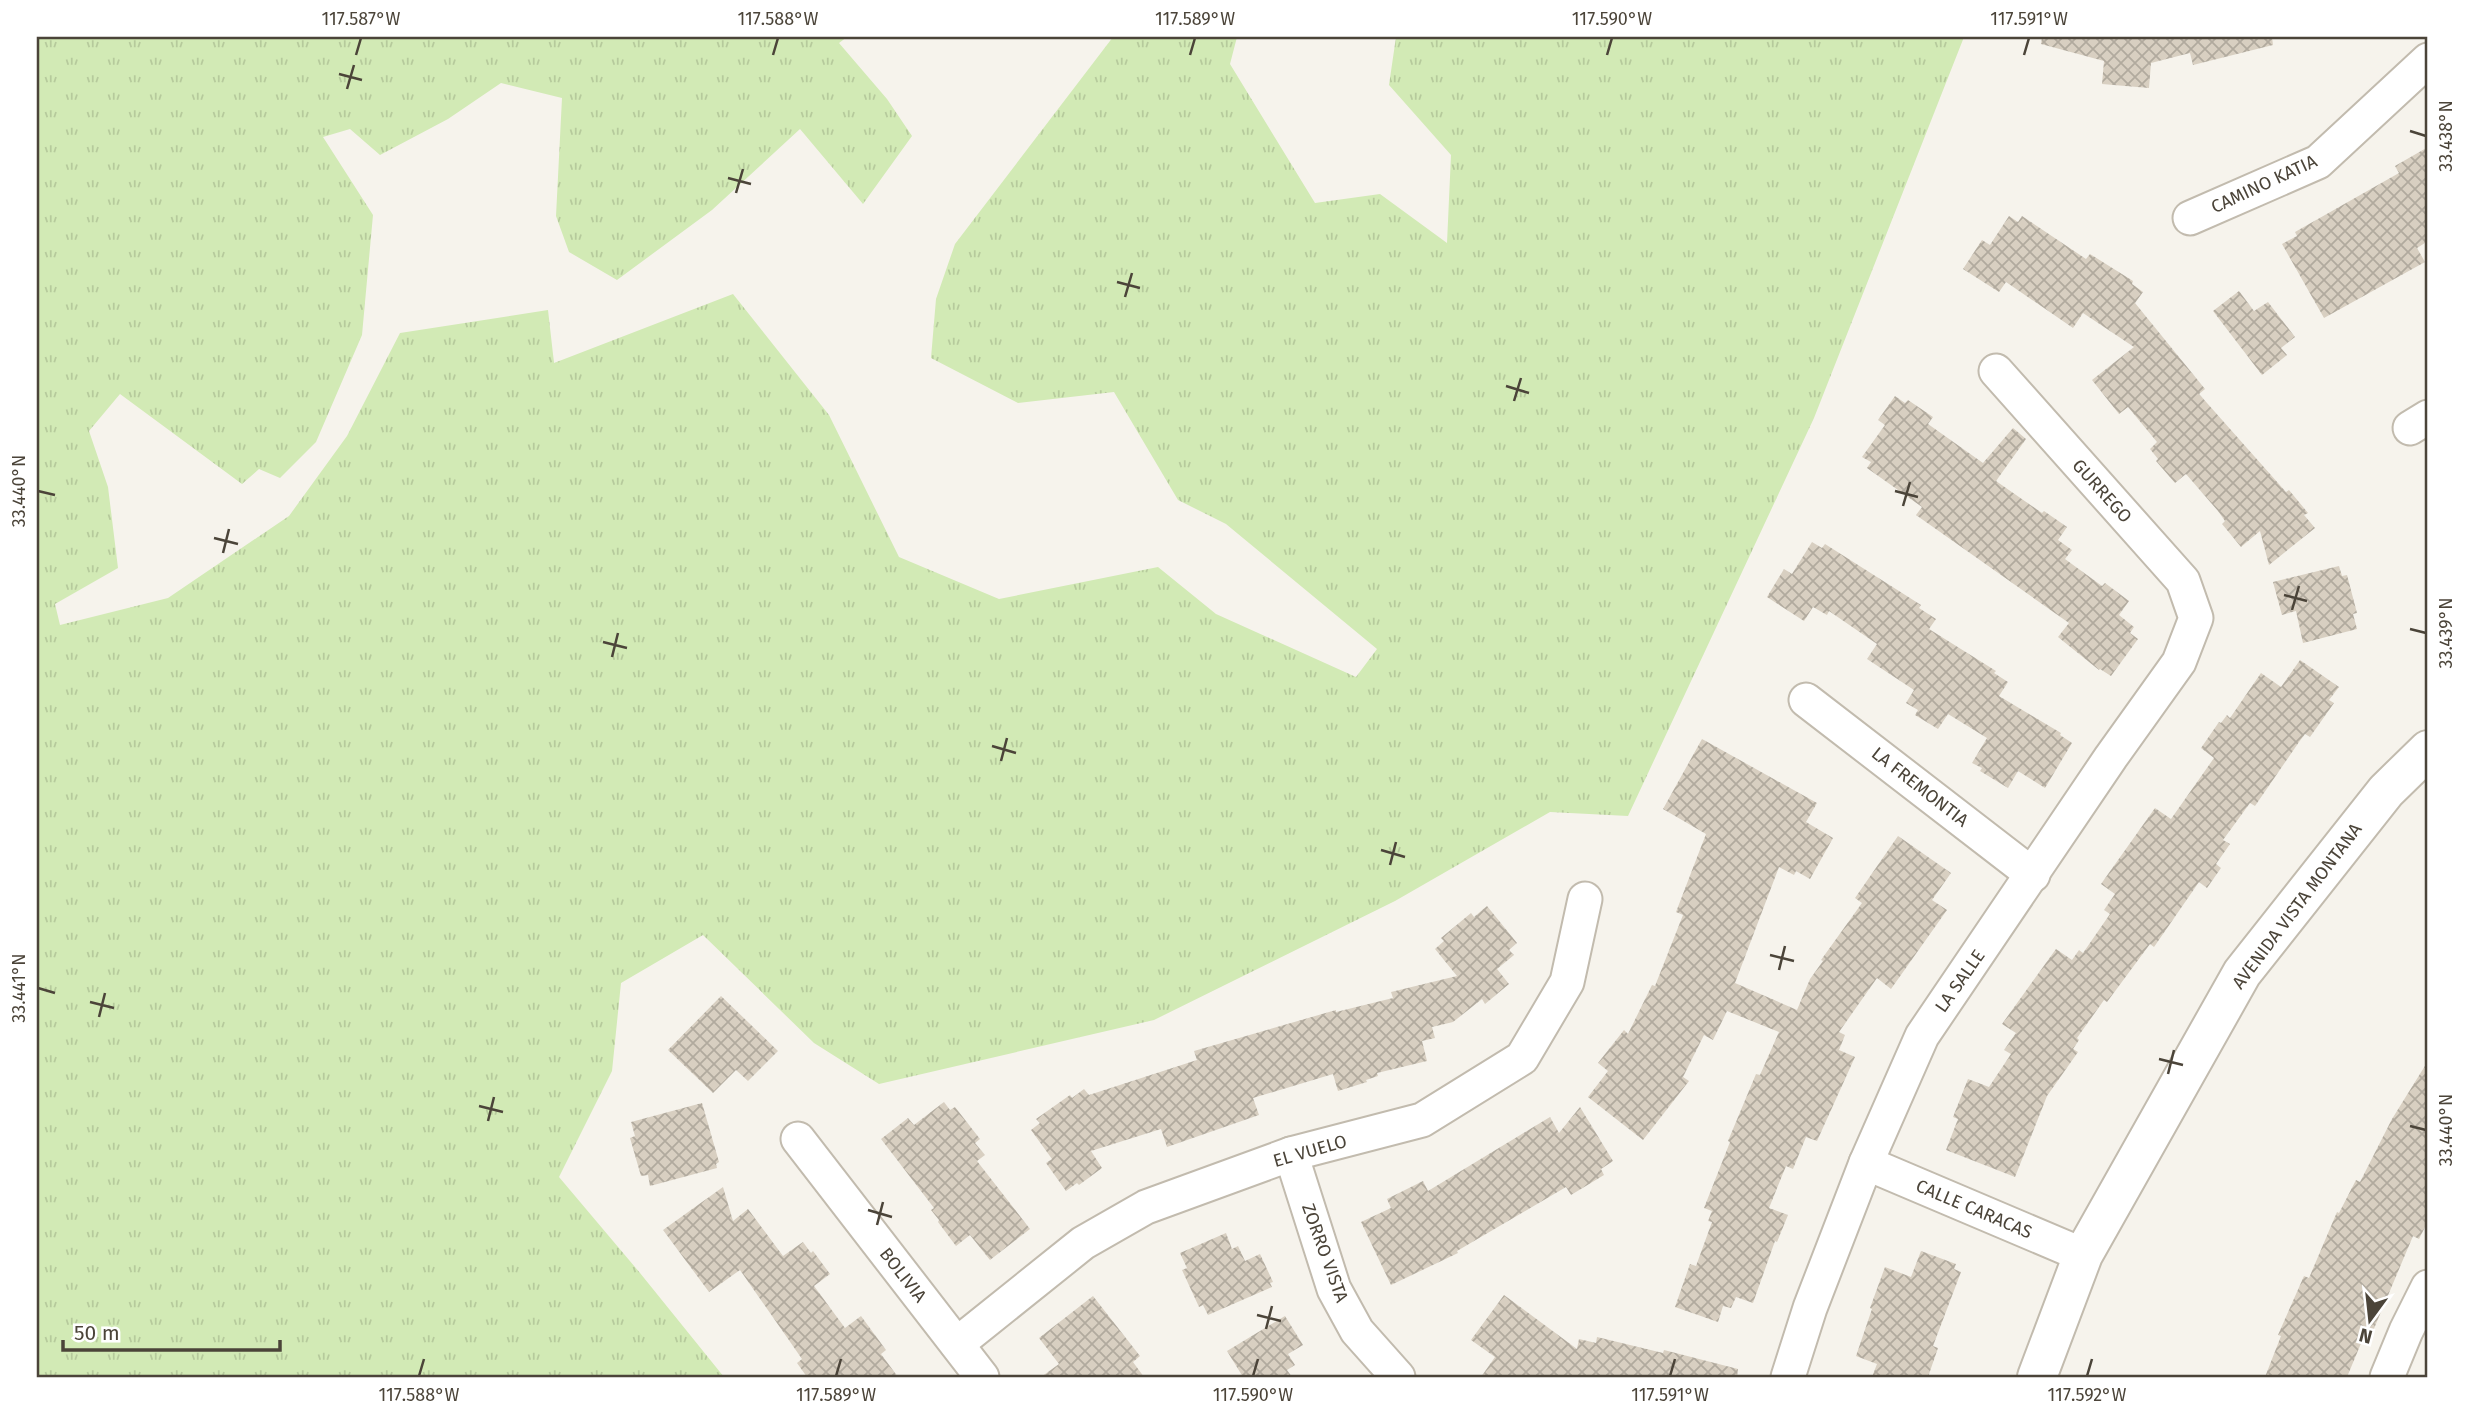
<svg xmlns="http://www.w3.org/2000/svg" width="2465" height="1414" font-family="'Fira Sans',sans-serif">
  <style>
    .grass { fill: url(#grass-tufts) }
    .building { fill: url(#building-cross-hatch) }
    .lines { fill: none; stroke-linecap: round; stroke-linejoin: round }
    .minor-casing { stroke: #c2bbae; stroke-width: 37 }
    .tertiary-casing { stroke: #c2bbae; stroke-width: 42 }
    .minor { stroke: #fff; stroke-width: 33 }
    .tertiary { stroke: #fff; stroke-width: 38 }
    .ticks { fill: none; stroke: #4b4439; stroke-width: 2.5 }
    .labels { text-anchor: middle; stroke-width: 7; stroke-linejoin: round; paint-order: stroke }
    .street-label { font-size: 18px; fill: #4b4439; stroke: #fff }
    .neatline { fill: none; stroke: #4b4439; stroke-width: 2.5 }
    .ticks-label { font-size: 18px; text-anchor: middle; fill: #4b4439 }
  </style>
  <defs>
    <pattern id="grass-tufts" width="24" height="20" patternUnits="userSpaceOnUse" patternTransform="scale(1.75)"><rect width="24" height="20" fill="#d2eab5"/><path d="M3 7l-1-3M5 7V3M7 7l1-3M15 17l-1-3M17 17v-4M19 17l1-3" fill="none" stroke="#b6ca9c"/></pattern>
    <pattern id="building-cross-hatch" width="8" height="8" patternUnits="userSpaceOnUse" patternTransform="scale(1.75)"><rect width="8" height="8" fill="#d8cfc1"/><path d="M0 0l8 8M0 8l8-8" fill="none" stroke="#b1aa9e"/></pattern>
  </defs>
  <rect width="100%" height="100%" fill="#f6f3ec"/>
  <polygon class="grass" points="37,37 847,37 839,43 887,99 912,136 863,204 800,129 712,210 617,280 569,252 556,216 562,98 501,83 448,119 380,155 350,129 323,137 373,215 362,335 316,442 280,478 259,469 242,484 120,394 89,431 108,487 118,568 55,604 60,625 168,598 289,516 347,436 400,333 548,310 554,363 733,294 829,415 899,557 999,599 1158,567 1216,614 1356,677 1377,649 1226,524 1178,500 1114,392 1018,403 931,358 936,299 955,244 1113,37 1237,37 1230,64 1315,203 1380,194 1447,243 1451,155 1389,85 1396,37 1964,37 1814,418 1628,816 1550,812 1395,901 1154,1020 879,1084 814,1043 703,935 621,983 612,1071 559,1177 640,1273 724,1377 37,1377"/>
  <g class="building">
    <polygon points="2042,37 2272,37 2273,45 2193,65 2190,53 2151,63 2149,88 2102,84 2104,61 2041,44"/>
    <polygon points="2428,147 2428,241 2417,248 2425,262 2324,318 2282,244 2297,236 2295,232 2399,173 2395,166"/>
    <polygon points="2009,216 2018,222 2022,216 2086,259 2090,254 2133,281 2132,284 2143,292 2135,303 2205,389 2199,394 2286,492 2289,490 2308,513 2304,515 2315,528 2269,565 2260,531 2241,547 2222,524 2225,521 2218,511 2186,474 2175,483 2156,461 2158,459 2150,449 2157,442 2128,407 2119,414 2092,380 2134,347 2083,313 2073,328 2006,282 1999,292 1963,269 1982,240 1990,245"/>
    <polygon points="2239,291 2254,311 2268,302 2295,337 2281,348 2287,355 2262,375 2213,311"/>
    <polygon points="1895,396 1905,403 1908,400 1933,417 1928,424 1983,463 2013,428 2026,439 1996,481 2042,513 2044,511 2067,527 2058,540 2072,550 2065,559 2102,586 2105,583 2129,601 2119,615 2134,627 2130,633 2138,639 2111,676 2100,669 2099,670 2058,637 2069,623 1916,515 1922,507 1867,468 1871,462 1862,457 1885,425 1878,420"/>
    <polygon points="1812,542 1822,548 1825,544 1921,605 1919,608 1936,619 1929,629 1996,671 1994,673 2008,682 1999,696 2061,733 2060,735 2072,743 2045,788 2018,771 2008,788 1980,771 1982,768 1972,763 1987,738 1948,714 1938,729 1915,715 1918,710 1906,703 1914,690 1867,659 1877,644 1829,611 1827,615 1813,607 1804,621 1767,597 1784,569 1792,574"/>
    <polygon points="2339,566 2342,576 2347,575 2357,613 2353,614 2357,629 2303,643 2296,611 2282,615 2273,582"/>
    <polygon points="2300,660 2339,687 2329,700 2334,703 2310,737 2305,734 2299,742 2255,806 2250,803 2223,840 2230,844 2216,864 2221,868 2207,888 2199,882 2154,947 2150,944 2107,1002 2104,1000 2077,1038 2079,1040 2073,1049 2078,1052 2047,1096 2015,1177 1946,1150 1958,1119 1953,1117 1968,1079 1989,1087 2011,1054 2004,1050 2016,1033 2002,1024 2056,949 2072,960 2079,950 2083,953 2110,914 2104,910 2115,894 2101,884 2155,808 2171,819 2214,758 2201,748 2219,722 2221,723 2227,715 2230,718 2261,673 2281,687"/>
    <polygon points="1702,739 1817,803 1806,822 1833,838 1810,879 1796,871 1794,875 1779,867 1735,983 1797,1010 1810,979 1823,961 1821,960 1862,903 1855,898 1898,836 1951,873 1932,900 1947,910 1891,989 1877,978 1839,1032 1845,1035 1839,1050 1855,1057 1817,1141 1806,1137 1793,1169 1786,1166 1769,1208 1788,1215 1777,1242 1775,1241 1753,1303 1736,1297 1731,1308 1723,1306 1718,1322 1675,1307 1690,1264 1696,1266 1712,1222 1708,1221 1712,1211 1704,1208 1730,1142 1728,1141 1756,1074 1760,1075 1779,1032 1727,1011 1713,1040 1704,1035 1683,1077 1689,1081 1643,1140 1588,1097 1608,1071 1598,1063 1624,1030 1628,1034 1652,985 1655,986 1683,915 1676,912 1706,834 1663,809"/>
    <polygon points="1487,906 1517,943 1509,950 1514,955 1497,969 1509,984 1485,1004 1482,999 1453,1022 1432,1027 1435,1038 1422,1041 1427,1061 1377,1073 1378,1076 1366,1080 1367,1082 1338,1091 1333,1074 1253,1098 1259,1115 1167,1147 1161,1129 1091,1151 1102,1168 1079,1185 1077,1183 1066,1191 1046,1163 1052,1159 1031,1130 1040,1123 1036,1119 1070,1095 1072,1098 1084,1089 1089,1095 1197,1060 1194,1051 1336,1010 1336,1012 1393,998 1391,992 1457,976 1435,949 1444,941 1441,938 1471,913 1474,917"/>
    <polygon points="721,996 778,1051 748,1081 736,1070 713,1093 668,1050"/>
    <polygon points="2428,1061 2428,1221 2419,1239 2413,1236 2373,1331 2367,1329 2347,1377 2265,1377 2281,1336 2278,1335 2304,1276 2309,1278 2337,1212 2339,1213 2356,1180 2360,1182 2392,1119"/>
    <polygon points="944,1102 950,1110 955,1107 980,1139 975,1143 985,1155 977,1161 1030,1229 990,1260 970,1235 956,1246 938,1222 939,1220 931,1210 934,1208 881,1139 908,1118 914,1125"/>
    <polygon points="702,1103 719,1162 716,1164 717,1168 650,1186 648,1175 641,1176 630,1138 635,1136 631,1122"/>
    <polygon points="1580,1107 1613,1161 1601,1169 1604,1175 1571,1195 1566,1187 1457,1251 1458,1253 1391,1285 1361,1222 1391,1208 1387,1199 1423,1181 1428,1191 1550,1117 1559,1133"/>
    <polygon points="723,1187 733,1221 748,1209 783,1256 803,1242 811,1253 813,1251 830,1274 814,1286 845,1328 861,1316 886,1350 881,1354 898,1377 807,1377 797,1363 802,1359 740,1270 709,1292 663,1230"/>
    <polygon points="1226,1233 1232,1249 1238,1246 1245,1261 1260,1254 1273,1282 1270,1283 1272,1287 1208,1315 1203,1305 1199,1307 1182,1270 1187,1268 1180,1253"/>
    <polygon points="1921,1251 1956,1264 1954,1269 1961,1272 1933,1346 1938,1348 1928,1377 1872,1377 1877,1364 1856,1356 1872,1309 1870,1308 1885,1267 1911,1277"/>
    <polygon points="1504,1295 1577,1349 1579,1339 1596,1343 1597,1337 1663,1353 1664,1350 1738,1369 1737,1377 1481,1377 1495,1357 1471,1340"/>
    <polygon points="1093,1296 1140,1356 1133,1362 1144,1377 1041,1377 1059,1364 1039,1338"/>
    <polygon points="1285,1316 1303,1345 1288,1354 1295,1365 1287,1370 1292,1377 1243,1377 1227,1351"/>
  </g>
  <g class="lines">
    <g class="minor-casing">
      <g id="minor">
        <polyline points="2190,218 2318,162 2428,60"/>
        <polyline points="2410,428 2428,417"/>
        <polyline points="1806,700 2033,875"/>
        <polyline points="798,1139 982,1377"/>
        <polyline points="1291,1154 1334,1289 1357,1331 1398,1377"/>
        <polyline points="1866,1163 2083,1255"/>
        <polyline points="957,1344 1083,1243 1146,1207 1291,1154 1422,1120 1522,1058 1567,982 1585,899"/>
        <polyline points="1788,1377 1810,1308 1866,1163 1922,1036 2111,757 2179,662 2196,618 2183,581 1996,371"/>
        <polyline points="2387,1377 2406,1331 2428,1287"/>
      </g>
    </g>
    <g class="tertiary-casing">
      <polyline id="tertiary" points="2037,1377 2083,1255 2242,973 2386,791 2428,750"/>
    </g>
    <use href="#minor" class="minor"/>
    <use href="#tertiary" class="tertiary"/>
  </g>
  <path class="ticks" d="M 356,55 L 361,38M 773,55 L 778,38M 1190,55 L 1195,38M 1607,55 L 1612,38M 2024,55 L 2029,38M 339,74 L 362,80M 347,89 L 354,65M 2410,131 L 2426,136M 728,178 L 751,184M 736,193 L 743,169M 1117,282 L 1140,288M 1125,297 L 1132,273M 1506,386 L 1529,393M 1514,401 L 1521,378M 38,491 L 55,495M 1895,491 L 1918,497M 1903,506 L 1910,482M 214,538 L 238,544M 223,553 L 229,529M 2284,595 L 2307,601M 2292,610 L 2299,586M 2410,629 L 2426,633M 603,642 L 627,648M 612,657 L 618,633M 992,746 L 1016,753M 1001,761 L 1007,738M 1381,850 L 1405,857M 1390,865 L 1396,842M 1770,955 L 1794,961M 1779,970 L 1785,946M 38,988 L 55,993M 90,1002 L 114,1008M 99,1017 L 105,993M 2159,1059 L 2183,1065M 2168,1074 L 2174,1050M 479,1106 L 503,1112M 488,1121 L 494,1097M 2410,1126 L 2426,1130M 868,1210 L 892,1217M 877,1225 L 883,1202M 1257,1315 L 1281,1321M 1266,1329 L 1272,1306M 419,1376 L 424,1359M 836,1376 L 841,1359M 1253,1376 L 1258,1359M 1670,1376 L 1675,1359M 2087,1376 L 2092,1359"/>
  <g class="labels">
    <g class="street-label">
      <text transform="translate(2264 184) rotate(-25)" y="6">CAMINO KATIA</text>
      <text transform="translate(2102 491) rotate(48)" y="6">GURREGO</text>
      <text transform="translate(1920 787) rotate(38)" y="6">LA FREMONTIA</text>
      <text transform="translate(2297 906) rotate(-53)" y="6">AVENIDA VISTA MONTANA</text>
      <text transform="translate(1960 981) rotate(-55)" y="6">LA SALLE</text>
      <text transform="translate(1310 1151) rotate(-16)" y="6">EL VUELO</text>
      <text transform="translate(1974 1209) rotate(23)" y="6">CALLE CARACAS</text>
      <text transform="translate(1325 1253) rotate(70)" y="6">ZORRO VISTA</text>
      <text transform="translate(903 1275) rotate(52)" y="6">BOLIVIA</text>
    </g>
  </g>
  <rect width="2465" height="1414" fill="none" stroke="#ffffff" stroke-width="77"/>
  <g transform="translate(2370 1320) rotate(195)" stroke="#ffffff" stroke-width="5" paint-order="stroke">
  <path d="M0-5L12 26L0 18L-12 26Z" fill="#4b4439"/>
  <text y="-10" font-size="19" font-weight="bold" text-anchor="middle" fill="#4b4439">N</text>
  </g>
  <path d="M63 1340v10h217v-10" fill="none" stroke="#4b4439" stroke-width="3.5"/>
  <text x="74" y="1340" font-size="21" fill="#4b4439" stroke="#ffffff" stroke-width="5" paint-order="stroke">50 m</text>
  <rect x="38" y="38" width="2388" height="1338" class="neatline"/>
  <g class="ticks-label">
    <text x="361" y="25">117.587°W</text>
    <text x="778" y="25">117.588°W</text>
    <text x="1195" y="25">117.589°W</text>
    <text x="1612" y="25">117.590°W</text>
    <text x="2029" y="25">117.591°W</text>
    <text transform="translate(2446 136) rotate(-90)" y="6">33.438°N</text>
    <text transform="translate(19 491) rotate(-90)" y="6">33.440°N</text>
    <text transform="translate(2446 633) rotate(-90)" y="6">33.439°N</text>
    <text transform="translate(19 988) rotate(-90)" y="6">33.441°N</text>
    <text transform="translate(2446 1130) rotate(-90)" y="6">33.440°N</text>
    <text x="419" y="1401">117.588°W</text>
    <text x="836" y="1401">117.589°W</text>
    <text x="1253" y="1401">117.590°W</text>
    <text x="1670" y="1401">117.591°W</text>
    <text x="2087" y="1401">117.592°W</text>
  </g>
</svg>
